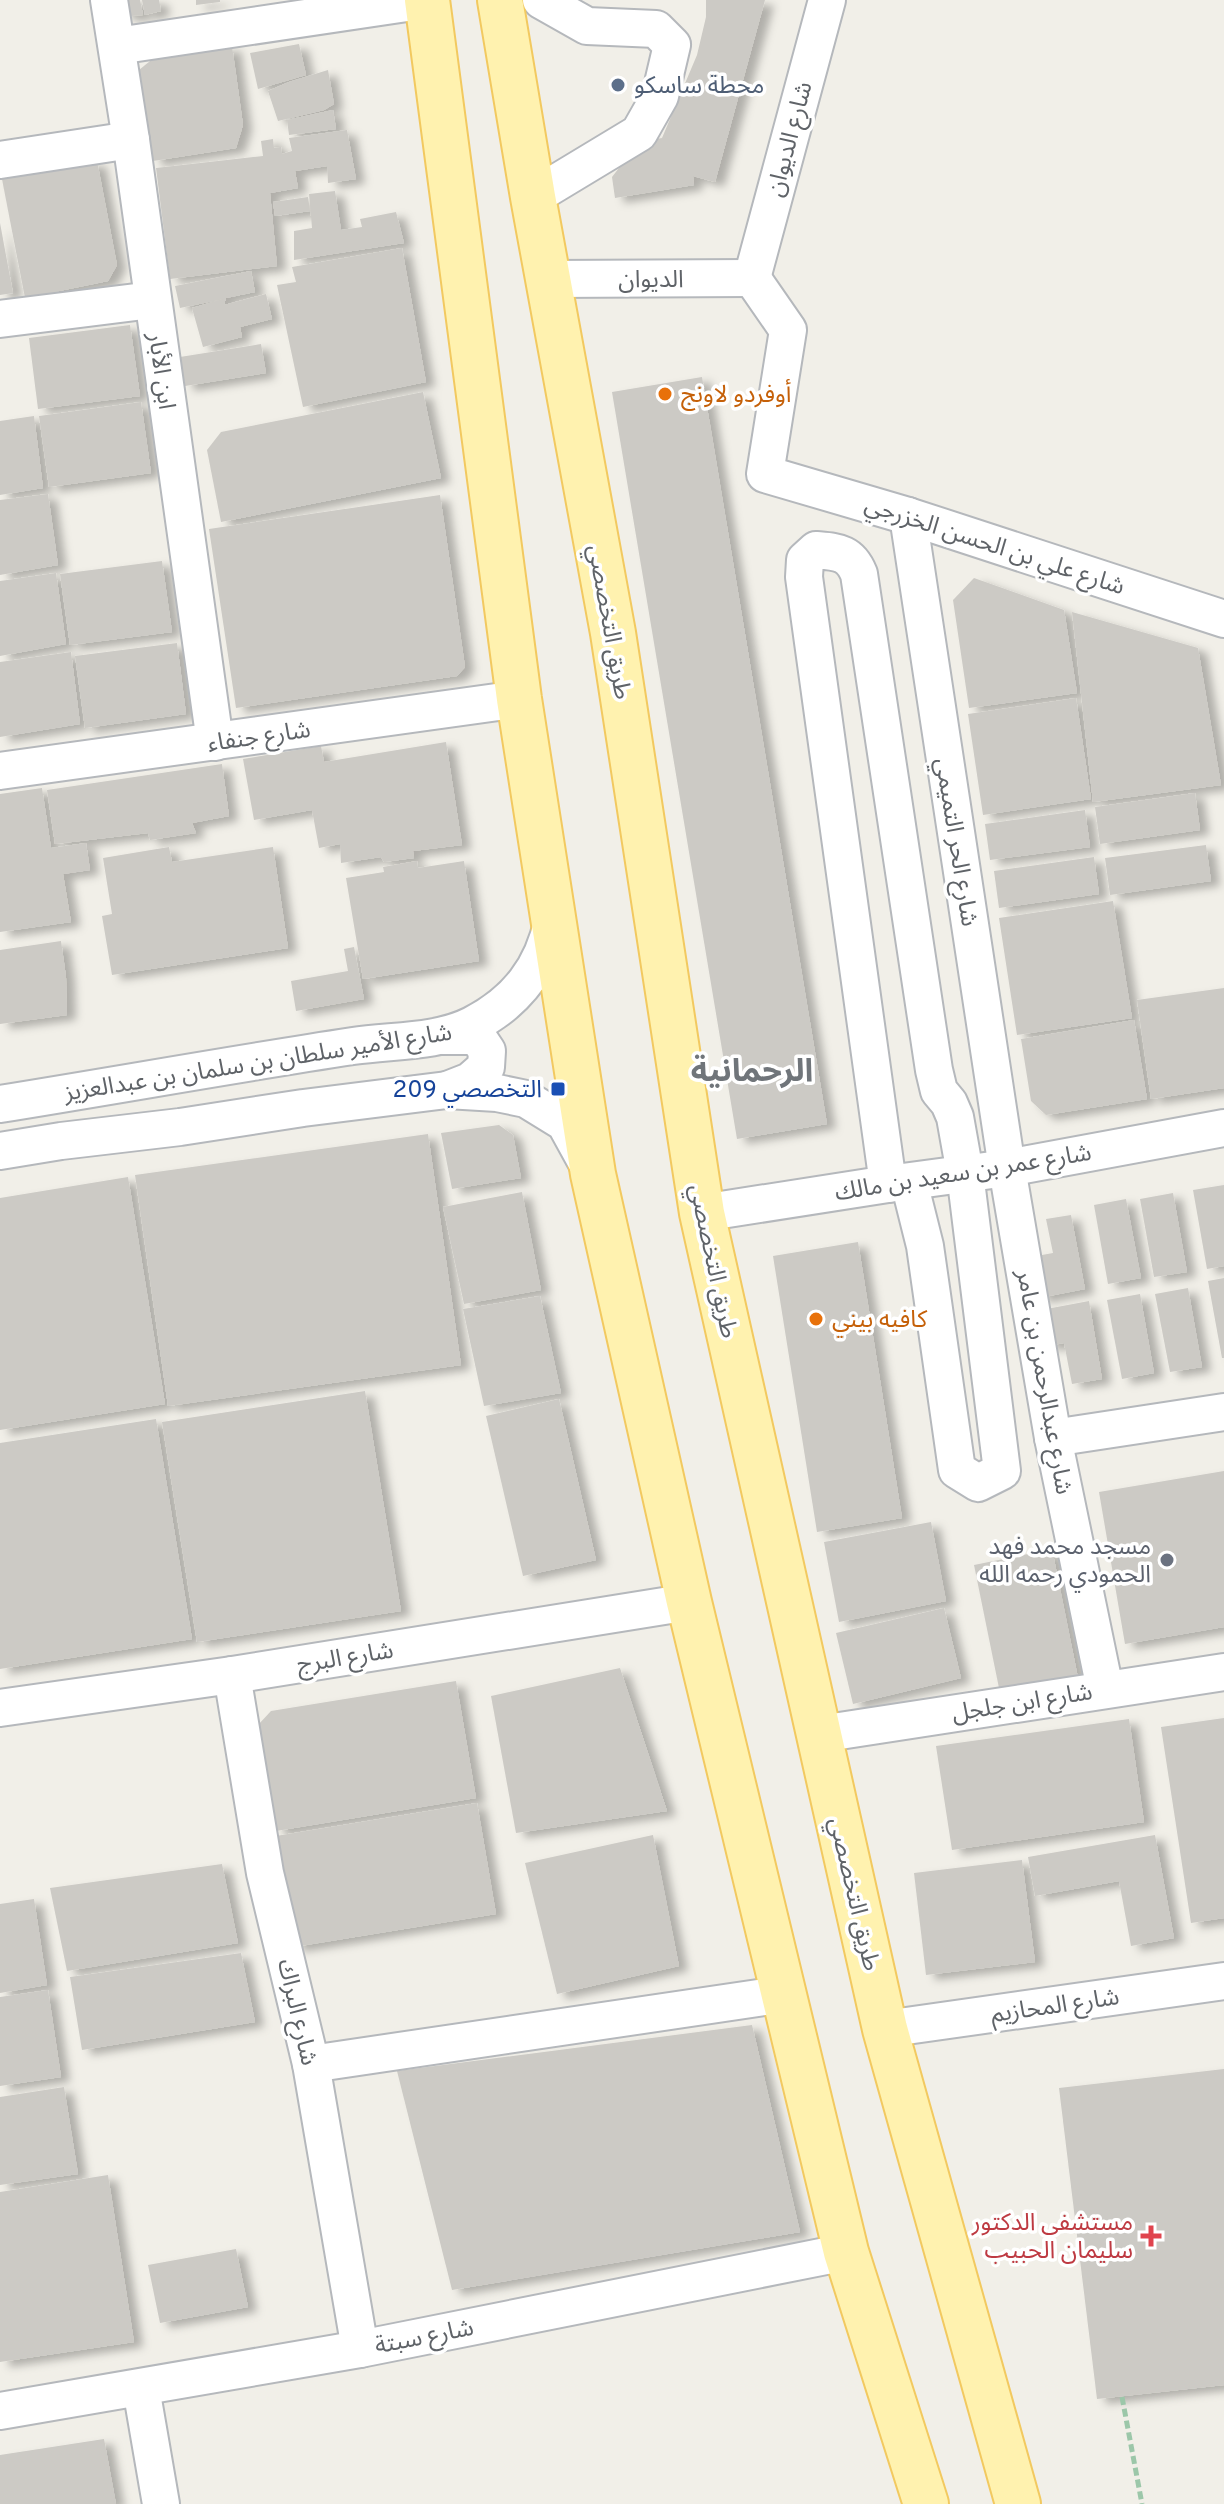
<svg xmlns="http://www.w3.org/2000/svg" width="1224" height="2504" font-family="Overpass,'Noto Sans Arabic',sans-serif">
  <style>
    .building { fill: #cccac5; filter: url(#shadow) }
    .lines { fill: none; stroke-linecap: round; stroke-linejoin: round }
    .minor-casing { stroke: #b5b8bc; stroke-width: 40 }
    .major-casing { stroke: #f2c960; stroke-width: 48 }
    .path { stroke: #9cc7a9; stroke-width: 5; stroke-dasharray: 8 4; stroke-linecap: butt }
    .minor { stroke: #fff; stroke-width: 36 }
    .major { stroke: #fff2af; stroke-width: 44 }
    .service-dot { fill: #5c6f8a; stroke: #fff; stroke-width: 3 }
    .food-dot { fill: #e8710a; stroke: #fff; stroke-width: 3 }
    .transit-dot { fill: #1a4fb4; stroke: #fff; stroke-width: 3 }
    .worship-dot { fill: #6b7280; stroke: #fff; stroke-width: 3 }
    .health-dot { fill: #e0444e; stroke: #fff; stroke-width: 3 }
    .labels { text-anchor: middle; stroke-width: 7; stroke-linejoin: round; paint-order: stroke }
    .service-label { font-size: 24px; fill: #4e5e75; stroke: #fff; text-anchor: start }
    .street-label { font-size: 24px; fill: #5f6368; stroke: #fff }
    .food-label { font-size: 24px; fill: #c56008; stroke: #fff; text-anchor: start }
    .transit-label { font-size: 24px; fill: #164399; stroke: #fff; text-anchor: end }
    .worship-label { font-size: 24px; fill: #5b616d; stroke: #fff; text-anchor: end }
    .health-label { font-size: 24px; fill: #be3a42; stroke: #fff; text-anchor: end }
    .district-label { font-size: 32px; font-weight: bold; fill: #70757a; stroke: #fff }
  </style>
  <defs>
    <filter id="shadow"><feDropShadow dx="9" dy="5" stdDeviation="4" flood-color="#0004"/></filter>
  </defs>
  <rect width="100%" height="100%" fill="#f1efe8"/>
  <g class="building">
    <polygon points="121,0 140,0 143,15 131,16 123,14"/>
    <polygon points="142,0 159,0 161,11 145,15"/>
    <polygon points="196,0 220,0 220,2 196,5"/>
    <polygon points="706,0 765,0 715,182 693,176 694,185 615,198 612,177 639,142 662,138 697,55 706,17"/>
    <polygon points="299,44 306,75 258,89 250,53"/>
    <polygon points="232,46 243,125 236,148 153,161 139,70 155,57"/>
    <polygon points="328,70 334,104 324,110 278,121 268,91 289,82"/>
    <polygon points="333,110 336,129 289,135 287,120"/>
    <polygon points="347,130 356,179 328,183 327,166 295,171 298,188 270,193 277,266 170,279 156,168 263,156 261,141 273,139 274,148 281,147 282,154 292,151 289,138"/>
    <polygon points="97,161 117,265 108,281 25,298 1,174"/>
    <polygon points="335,191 341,230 362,227 360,219 396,212 404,243 294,260 294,231 312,228 309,194"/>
    <polygon points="308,197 310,211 275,216 273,202"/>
    <polygon points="0,223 13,293 0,295"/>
    <polygon points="402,248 426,382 303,407 277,285 296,282 292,267"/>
    <polygon points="251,271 255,292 226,298 224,305 266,294 272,319 240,327 242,337 203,347 192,308 223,299 180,308 175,286"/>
    <polygon points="130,325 140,396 38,409 29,338"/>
    <polygon points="261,344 266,373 185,386 180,357"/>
    <polygon points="702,377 827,1124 737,1139 612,392"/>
    <polygon points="423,392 441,478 221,522 207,450 221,432"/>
    <polygon points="141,402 151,473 49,487 39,416"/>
    <polygon points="34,416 43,488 0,495 0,421"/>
    <polygon points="48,494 58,565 0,575 0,500"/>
    <polygon points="440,495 465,667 457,676 236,708 209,529"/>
    <polygon points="162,561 172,632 70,645 60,574"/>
    <polygon points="56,573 66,644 0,656 0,581"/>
    <polygon points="974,578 1064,610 1077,693 969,708 953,600"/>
    <polygon points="1072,612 1198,648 1221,785 1093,802"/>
    <polygon points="177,643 186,714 85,728 75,656"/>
    <polygon points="71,652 80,724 0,737 0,662"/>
    <polygon points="1076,698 1091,799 983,815 968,714"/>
    <polygon points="446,742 462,845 413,851 414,858 384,862 381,857 341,863 340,844 319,848 312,810 254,820 243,759 321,746 324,762"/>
    <polygon points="222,764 229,816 192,823 196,833 150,840 148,833 55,844 47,790"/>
    <polygon points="42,788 51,848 86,843 90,870 63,874 71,922 0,932 0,794"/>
    <polygon points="1195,793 1200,830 1100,844 1095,807"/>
    <polygon points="1085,810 1090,847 990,860 985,824"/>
    <polygon points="1206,845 1211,881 1110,895 1105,858"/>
    <polygon points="169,847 172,862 273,847 288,948 112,975 102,916 112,914 103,858"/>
    <polygon points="1094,857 1099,894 999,908 994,871"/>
    <polygon points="417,861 418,868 464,861 479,961 363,979 346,878 384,872 383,867"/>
    <polygon points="1113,901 1132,1018 1017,1035 999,918"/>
    <polygon points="61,941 66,977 67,1015 0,1024 0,950"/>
    <polygon points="354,947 364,999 296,1011 291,981 348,971 344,949"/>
    <polygon points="1224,988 1224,1088 1151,1099 1137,1000"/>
    <polygon points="1134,1020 1147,1099 1046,1115 1031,1101 1021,1039"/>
    <polygon points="499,1125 513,1135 521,1178 452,1189 441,1133"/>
    <polygon points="428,1134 461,1365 168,1406 135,1175"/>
    <polygon points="128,1177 165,1404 0,1430 0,1198"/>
    <polygon points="1224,1185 1224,1266 1207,1269 1193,1190"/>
    <polygon points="522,1192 541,1290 464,1304 443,1207"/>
    <polygon points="1173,1193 1187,1272 1154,1277 1140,1199"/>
    <polygon points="1126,1199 1141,1278 1108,1284 1094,1205"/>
    <polygon points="1071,1215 1085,1289 1039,1298 1031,1257 1053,1253 1046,1219"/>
    <polygon points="858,1242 902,1518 817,1532 773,1256"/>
    <polygon points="1224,1278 1224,1358 1222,1358 1208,1281"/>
    <polygon points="1188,1288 1202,1367 1170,1372 1155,1294"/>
    <polygon points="1140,1294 1154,1373 1122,1379 1107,1300"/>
    <polygon points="540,1296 561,1393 484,1406 463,1309"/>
    <polygon points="1089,1301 1102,1379 1072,1384 1064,1343 1047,1346 1041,1310"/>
    <polygon points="365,1391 401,1611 197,1642 162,1422"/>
    <polygon points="559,1399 596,1560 523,1576 486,1416"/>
    <polygon points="156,1419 192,1639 0,1669 0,1443"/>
    <polygon points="1224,1471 1224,1627 1125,1644 1099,1492"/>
    <polygon points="931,1522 946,1601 839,1622 824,1542"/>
    <polygon points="1052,1549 1078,1678 1000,1693 974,1565"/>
    <polygon points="944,1608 961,1678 853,1704 836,1633"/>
    <polygon points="620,1668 667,1811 516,1833 491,1696"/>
    <polygon points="456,1681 476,1798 276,1831 258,1725 271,1711"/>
    <polygon points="1224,1718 1224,1918 1191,1923 1161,1727"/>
    <polygon points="1129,1719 1144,1822 952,1850 936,1746"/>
    <polygon points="477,1803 496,1914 294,1947 276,1836"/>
    <polygon points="653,1835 679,1966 557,1994 525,1863"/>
    <polygon points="1155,1835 1174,1938 1131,1946 1119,1881 1035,1896 1028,1857"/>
    <polygon points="1022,1860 1035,1962 926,1975 914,1873"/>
    <polygon points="222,1864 238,1943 67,1971 50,1888"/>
    <polygon points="34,1899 47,1985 0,1993 0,1904"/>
    <polygon points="241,1953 255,2022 82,2050 70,1977"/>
    <polygon points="48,1990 61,2077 0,2086 0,1997"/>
    <polygon points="752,2025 800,2232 452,2290 397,2071"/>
    <polygon points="1224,2069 1224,2385 1097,2399 1059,2088"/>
    <polygon points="64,2087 78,2174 0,2185 0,2097"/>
    <polygon points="108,2175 134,2342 0,2362 0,2192"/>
    <polygon points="236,2249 248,2307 160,2323 148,2265"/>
    <polygon points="104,2439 116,2504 0,2504 0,2455"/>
  </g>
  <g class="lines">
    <g class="minor-casing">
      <g id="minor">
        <polyline points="109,0 131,140 215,742"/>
        <polyline points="117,46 427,0"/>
        <polyline points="0,160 131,140"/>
        <polyline points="533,197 639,133 660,96 672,45 656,29 587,26 541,0"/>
        <polyline points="752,278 788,330 765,474 908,516 1224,619"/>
        <polyline points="752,278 827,0"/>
        <polyline points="549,279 752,278"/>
        <polyline points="0,319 152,300"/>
        <polyline points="908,516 1007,1168 1053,1438 1105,1689"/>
        <polyline points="0,771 519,699"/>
        <polyline points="443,1036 477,1036 487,1051 486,1067 470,1081 447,1090"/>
        <path d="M 0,1104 C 118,1085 235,1064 353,1046 C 392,1040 436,1043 472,1025 C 517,1002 543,968 553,919"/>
        <polyline points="0,1151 61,1141 180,1127 303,1108 447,1090 497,1093 526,1099 565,1123 587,1163"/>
        <path d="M 888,1184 L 804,577 L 805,560 L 816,550 C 838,552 850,552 859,574 L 934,1070 L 939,1091 L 949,1103 L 955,1117 L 965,1173 L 1002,1471 L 978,1483 L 957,1470 L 925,1246 L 909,1182"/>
        <polyline points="702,1213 888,1184 1007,1168 1224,1128"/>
        <polyline points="1053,1438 1224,1412"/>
        <polyline points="232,1675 265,1873 311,2064 360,2349"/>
        <polyline points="0,1708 232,1675 689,1602"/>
        <polyline points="820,1734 1224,1672"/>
        <polyline points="885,2029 1224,1981"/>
        <polyline points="311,2064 785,1994"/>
        <polyline points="141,2388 161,2504"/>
        <polyline points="0,2411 360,2349 846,2252"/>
      </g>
    </g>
    <g class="major-casing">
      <g id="major">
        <polyline points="427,0 519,699 593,1174 689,1602 846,2252 926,2504"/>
        <polyline points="500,0 533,197 613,633 702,1213 885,2029 1018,2504"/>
      </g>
    </g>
    <polyline class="path" points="1122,2397 1142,2504"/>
    <use href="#minor" class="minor"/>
    <use href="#major" class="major"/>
  </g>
  <circle class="service-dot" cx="618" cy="85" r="8"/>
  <g class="food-dot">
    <circle cx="665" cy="394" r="8"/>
    <circle cx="816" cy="1319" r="8"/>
  </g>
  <rect class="transit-dot" x="550" y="1081" width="16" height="16" rx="4"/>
  <circle class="worship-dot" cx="1167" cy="1560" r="8"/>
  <path class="health-dot" d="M1147 2224h8v8h8v8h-8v8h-8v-8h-8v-8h8z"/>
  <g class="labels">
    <g class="service-label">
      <text x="634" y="93">محطة ساسكو</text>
    </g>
    <g class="street-label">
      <text transform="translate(789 139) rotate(-75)" y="8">شارع الديوان</text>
      <text x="651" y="287">الديوان</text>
      <text transform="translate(162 371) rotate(82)" y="8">ابن الأبار</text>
      <text transform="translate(995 545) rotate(18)" y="8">شارع علي بن الحسن الخزرجي</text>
      <text transform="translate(610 622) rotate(80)" y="8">طريق التخصصي</text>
      <text transform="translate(259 736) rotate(-8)" y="8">شارع جنفاء</text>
      <text transform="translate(957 842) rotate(81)" y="8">شارع الحر التميمي</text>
      <text transform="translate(258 1062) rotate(-9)" y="8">شارع الأمير سلطان بن سلمان بن عبدالعزيز</text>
      <text transform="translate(963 1172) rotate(-9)" y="8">شارع عمر بن سعيد بن مالك</text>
      <text transform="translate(714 1261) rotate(78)" y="8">طريق التخصصي</text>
      <text transform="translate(1045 1382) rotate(80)" y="8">شارع عبدالرحمن بن عامر</text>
      <text transform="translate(345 1657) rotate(-9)" y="8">شارع البرج</text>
      <text transform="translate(1022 1702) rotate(-9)" y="8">شارع ابن جلجل</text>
      <text transform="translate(855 1894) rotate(77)" y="8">طريق التخصصي</text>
      <text transform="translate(1055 2005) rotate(-8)" y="8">شارع المحازيم</text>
      <text transform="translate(298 2012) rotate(77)" y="8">شارع البراك</text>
      <text transform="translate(424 2336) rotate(-11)" y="8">شارع سبتة</text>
    </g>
    <g class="food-label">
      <text x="681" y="402">أوفردو لاونج</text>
      <text x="832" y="1327">كافيه بيني</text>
    </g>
    <g class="transit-label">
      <text x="542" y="1097">التخصصي 209</text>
    </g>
    <g class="worship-label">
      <text x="1151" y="1554">مسجد محمد فهد<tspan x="1151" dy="28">الحمودي رحمه الله</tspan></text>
    </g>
    <g class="health-label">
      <text x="1133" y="2230">مستشفى الدكتور<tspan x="1133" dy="28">سليمان الحبيب</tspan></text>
    </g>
    <g class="district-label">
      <text x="752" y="1081">الرحمانية</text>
    </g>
  </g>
</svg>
